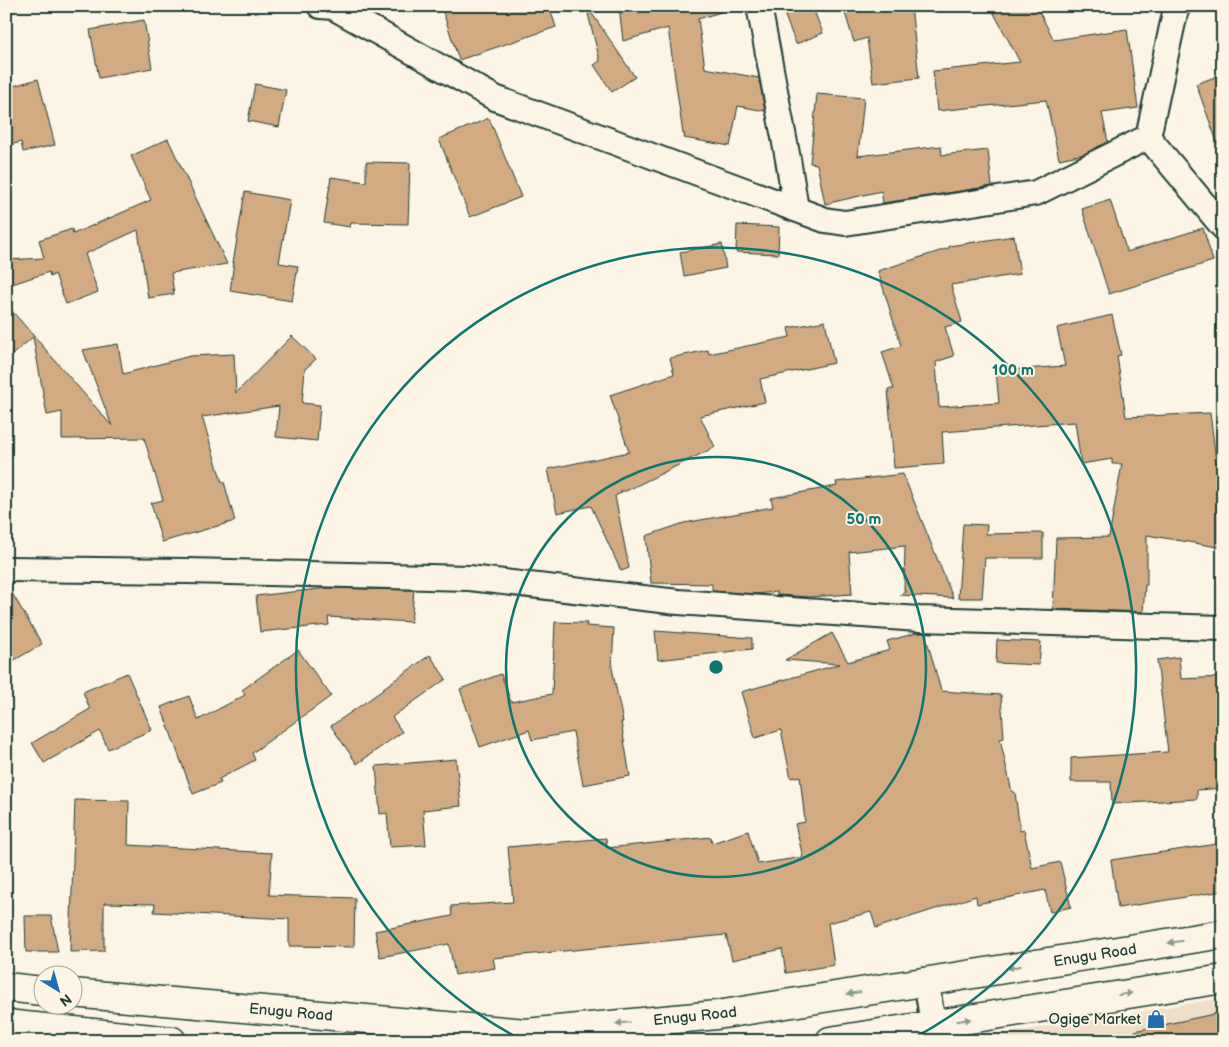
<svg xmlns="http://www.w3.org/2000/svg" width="1229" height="1047" font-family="'Balsamiq Sans',sans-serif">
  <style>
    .built { fill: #efdfc8 }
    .building { fill: #d2ab83; stroke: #1f3d34 }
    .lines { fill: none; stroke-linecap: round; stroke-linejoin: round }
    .minor-casing { stroke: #1f3d34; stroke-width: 28 }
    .primary-casing { stroke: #1f3d34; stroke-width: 31 }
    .minor { stroke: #fcf5e5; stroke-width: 24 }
    .primary { stroke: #fcf5e5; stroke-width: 28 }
    .oneway { fill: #8e998c }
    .ring { fill: none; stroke: #0f766e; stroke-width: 2.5 }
    .labels { text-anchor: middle; stroke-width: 4; stroke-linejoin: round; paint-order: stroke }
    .street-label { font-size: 15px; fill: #1f3d34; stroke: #fcf5e5 }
    .poi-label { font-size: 15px; fill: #1f3d34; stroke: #fcf5e5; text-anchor: end }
    .centre { fill: #0f766e; stroke: #fcf5e5; stroke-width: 2.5 }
    .ring-label { font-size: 15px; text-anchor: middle; font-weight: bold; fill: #0f766e; stroke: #fcf5e5; stroke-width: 4; stroke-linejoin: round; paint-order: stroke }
  </style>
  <rect width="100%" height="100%" fill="#fcf5e5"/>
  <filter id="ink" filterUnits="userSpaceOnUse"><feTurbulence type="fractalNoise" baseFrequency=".02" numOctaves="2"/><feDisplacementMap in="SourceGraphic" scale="10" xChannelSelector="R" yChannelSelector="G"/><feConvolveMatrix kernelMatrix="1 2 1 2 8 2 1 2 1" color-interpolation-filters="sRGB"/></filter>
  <g filter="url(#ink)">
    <polygon class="built" points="1223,998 1223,1041 957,1041"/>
    <g class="building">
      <polygon points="441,6 549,6 556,27 459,60"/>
      <polygon points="619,6 720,6 721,12 698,19 705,68 759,78 765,111 738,106 730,146 684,138 685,134 683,134 668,28 623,41"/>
      <polygon points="781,6 812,6 823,33 796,44"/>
      <polygon points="856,6 911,6 919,78 873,83 867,38 854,42 844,10"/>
      <polygon points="990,6 1036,6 1054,40 1127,29 1138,108 1102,113 1108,142 1084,154 1059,159 1046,100 937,111 933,71 1020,62"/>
      <polygon points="591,12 635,77 612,92 594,65 600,61 588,14"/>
      <polygon points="144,20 152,68 99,78 90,30"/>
      <polygon points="1223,74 1223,150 1220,150 1196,84"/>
      <polygon points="38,79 55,145 23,152 21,142 6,146 6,88"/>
      <polygon points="255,84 286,90 279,127 248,121"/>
      <polygon points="817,94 864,98 858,156 941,146 942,155 988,150 992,186 883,203 881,191 825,204 817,164 810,163"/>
      <polygon points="489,118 521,197 470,217 439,139"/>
      <polygon points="168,139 227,264 171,273 174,294 148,298 138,230 85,254 98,292 66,304 55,274 50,277 49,272 6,286 6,260 44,258 39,240 72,229 73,234 151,200 131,156"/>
      <polygon points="366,162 410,163 408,224 351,223 350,227 324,223 331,177 366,182"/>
      <polygon points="245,192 290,200 279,263 298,266 292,301 230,291 234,262 233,263"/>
      <polygon points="1110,200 1127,252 1203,228 1213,261 1109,294 1082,209"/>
      <polygon points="737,225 779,227 778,254 736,252"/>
      <polygon points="1014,236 1020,274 951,285 962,322 945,327 954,356 936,362 939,407 999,403 996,371 1065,366 1057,328 1112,315 1121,355 1117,356 1126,417 1210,413 1220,491 1223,490 1223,548 1147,535 1147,585 1145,585 1143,612 1053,609 1056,538 1109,537 1122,464 1112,464 1112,459 1081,464 1075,422 942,432 944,464 894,468 888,389 894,389 882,352 901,346 878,271 949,248 949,246"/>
      <polygon points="722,244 726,268 684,276 680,252"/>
      <polygon points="6,304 112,426 83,350 118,344 123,374 190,356 234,354 236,393 292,336 316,359 305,369 302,403 320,405 317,441 276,437 279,406 202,417 222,482 224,482 235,521 162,542 151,503 163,500 144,438 62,439 62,412 47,415 33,337 6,360"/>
      <polygon points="825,321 834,363 760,379 765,402 700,416 715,447 626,491 621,491 621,493 615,496 629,568 621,571 591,506 557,513 548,469 629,452 610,395 674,374 670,358 708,350 709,354 790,337 788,328"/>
      <polygon points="903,474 953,598 900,595 907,591 904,591 905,546 849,552 852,594 809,597 777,595 777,592 753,594 712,591 712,584 651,583 646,536 684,523 773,507 771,498 837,486 836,482"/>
      <polygon points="963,524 987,525 986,534 1043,533 1043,558 985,558 982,598 958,598"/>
      <polygon points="6,583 42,644 6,665"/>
      <polygon points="328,588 414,590 411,622 328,617 329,625 260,632 256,596"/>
      <polygon points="555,622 587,623 586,626 614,628 612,668 623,722 621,722 630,776 583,785 573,732 532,740 529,730 480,747 460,689 501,674 511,702 552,694"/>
      <polygon points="655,631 752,638 752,649 658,660"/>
      <polygon points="832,633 848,662 890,650 887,641 917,633 925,633 941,691 1001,695 1004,738 1000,739 1012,792 1015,792 1020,831 1024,830 1032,868 1060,862 1071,907 1050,912 1045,890 977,904 976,896 876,928 871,912 828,923 834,965 786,973 782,949 732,960 726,935 493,958 495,968 455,975 449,944 380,957 375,931 452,916 451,906 513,902 508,847 606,838 607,848 711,837 712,843 748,831 758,864 803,857 795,824 805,822 800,776 791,778 781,730 755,738 741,692 840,664 785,660"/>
      <polygon points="997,640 1041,642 1039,665 996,663"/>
      <polygon points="298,650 331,696 252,753 255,760 219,779 221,783 193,794 161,707 189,696 198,720 245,695 242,690"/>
      <polygon points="430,655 446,679 392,717 402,732 357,764 331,726 383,690 382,689"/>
      <polygon points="1179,657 1181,679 1223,677 1223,788 1197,790 1197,799 1112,804 1111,782 1071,782 1071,758 1168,752 1157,660"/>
      <polygon points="127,673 152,730 108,749 100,731 44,763 32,743 90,709 83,692"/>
      <polygon points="456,759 461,806 423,810 426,845 390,847 387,813 380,814 376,766"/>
      <polygon points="75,800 129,801 128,845 272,853 269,895 355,898 354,947 289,946 289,919 154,912 155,904 104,903 104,951 70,952"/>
      <polygon points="1223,843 1223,891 1118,908 1111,860"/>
      <polygon points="25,916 51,916 58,952 26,952"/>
      <polygon points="1223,1012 1223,1041 1136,1041 1135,1031"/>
    </g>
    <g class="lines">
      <g class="minor-casing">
        <g id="minor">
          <polyline points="320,6 333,7 495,98 825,220 845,223 1036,193 1148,137 1175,13 1178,6"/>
          <polyline points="759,6 788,159 796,209"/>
          <polyline points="1148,137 1223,227"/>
          <polyline points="6,569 187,571 469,578 678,602 919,619 1223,628"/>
          <polyline points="926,981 933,1024 938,1041"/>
        </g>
      </g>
      <g class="primary-casing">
        <g id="primary">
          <polyline points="6,987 42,991"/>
          <polyline points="72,993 526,1033 717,1015 1223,934"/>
          <polyline points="6,1024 172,1041"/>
          <polyline points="830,1041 1223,979"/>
        </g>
      </g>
      <use href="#minor" class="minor"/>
      <use href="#primary" class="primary"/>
    </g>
    <defs><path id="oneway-solid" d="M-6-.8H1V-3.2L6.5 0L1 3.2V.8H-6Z" transform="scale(1.25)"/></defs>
    <g class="oneway">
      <use href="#oneway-solid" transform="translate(1175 942) rotate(171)"/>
      <use href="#oneway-solid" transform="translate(1014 967) rotate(171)"/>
      <use href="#oneway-solid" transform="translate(854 993) rotate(171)"/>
      <use href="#oneway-solid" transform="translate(1125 994) rotate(-9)"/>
      <use href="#oneway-solid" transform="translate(964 1020) rotate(-9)"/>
      <use href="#oneway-solid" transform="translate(623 1023) rotate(175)"/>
    </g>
  </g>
  <g class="ring">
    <circle cx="716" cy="667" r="210"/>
    <path d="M522 1040A420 420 0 1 1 910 1040"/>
  </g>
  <defs>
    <g id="shop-bare" transform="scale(1.5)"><path d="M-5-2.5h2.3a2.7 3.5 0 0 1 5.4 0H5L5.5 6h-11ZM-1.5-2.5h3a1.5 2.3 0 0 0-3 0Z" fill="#1f6fb2" stroke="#fcf5e5" stroke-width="2.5" paint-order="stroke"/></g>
  </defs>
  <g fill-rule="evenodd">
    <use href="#shop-bare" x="1156" y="1019"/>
  </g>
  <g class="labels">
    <g class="street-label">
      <text transform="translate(1095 955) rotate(-9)" y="5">Enugu Road</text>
      <text transform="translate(291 1012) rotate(5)" y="5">Enugu Road</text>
      <text transform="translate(695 1016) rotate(-6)" y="5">Enugu Road</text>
    </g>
    <g class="poi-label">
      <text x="1141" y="1024">Ogige Market</text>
    </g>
  </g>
  <circle cx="716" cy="667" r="8" class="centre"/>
  <g class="ring-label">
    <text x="1013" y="375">100 m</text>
    <text x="864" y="524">50 m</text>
  </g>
  <rect width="1229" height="1047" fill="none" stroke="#fcf5e5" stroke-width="25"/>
  <rect x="12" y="12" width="1204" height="1022" fill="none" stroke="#1f3d34" stroke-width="2" filter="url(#ink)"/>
  <g transform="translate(58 990) rotate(143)"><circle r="24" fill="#fcf5e5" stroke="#a4ab9e"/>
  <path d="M0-4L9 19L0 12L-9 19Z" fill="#1f6fb2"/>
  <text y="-8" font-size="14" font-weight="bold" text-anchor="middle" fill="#1f3d34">N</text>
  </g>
</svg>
